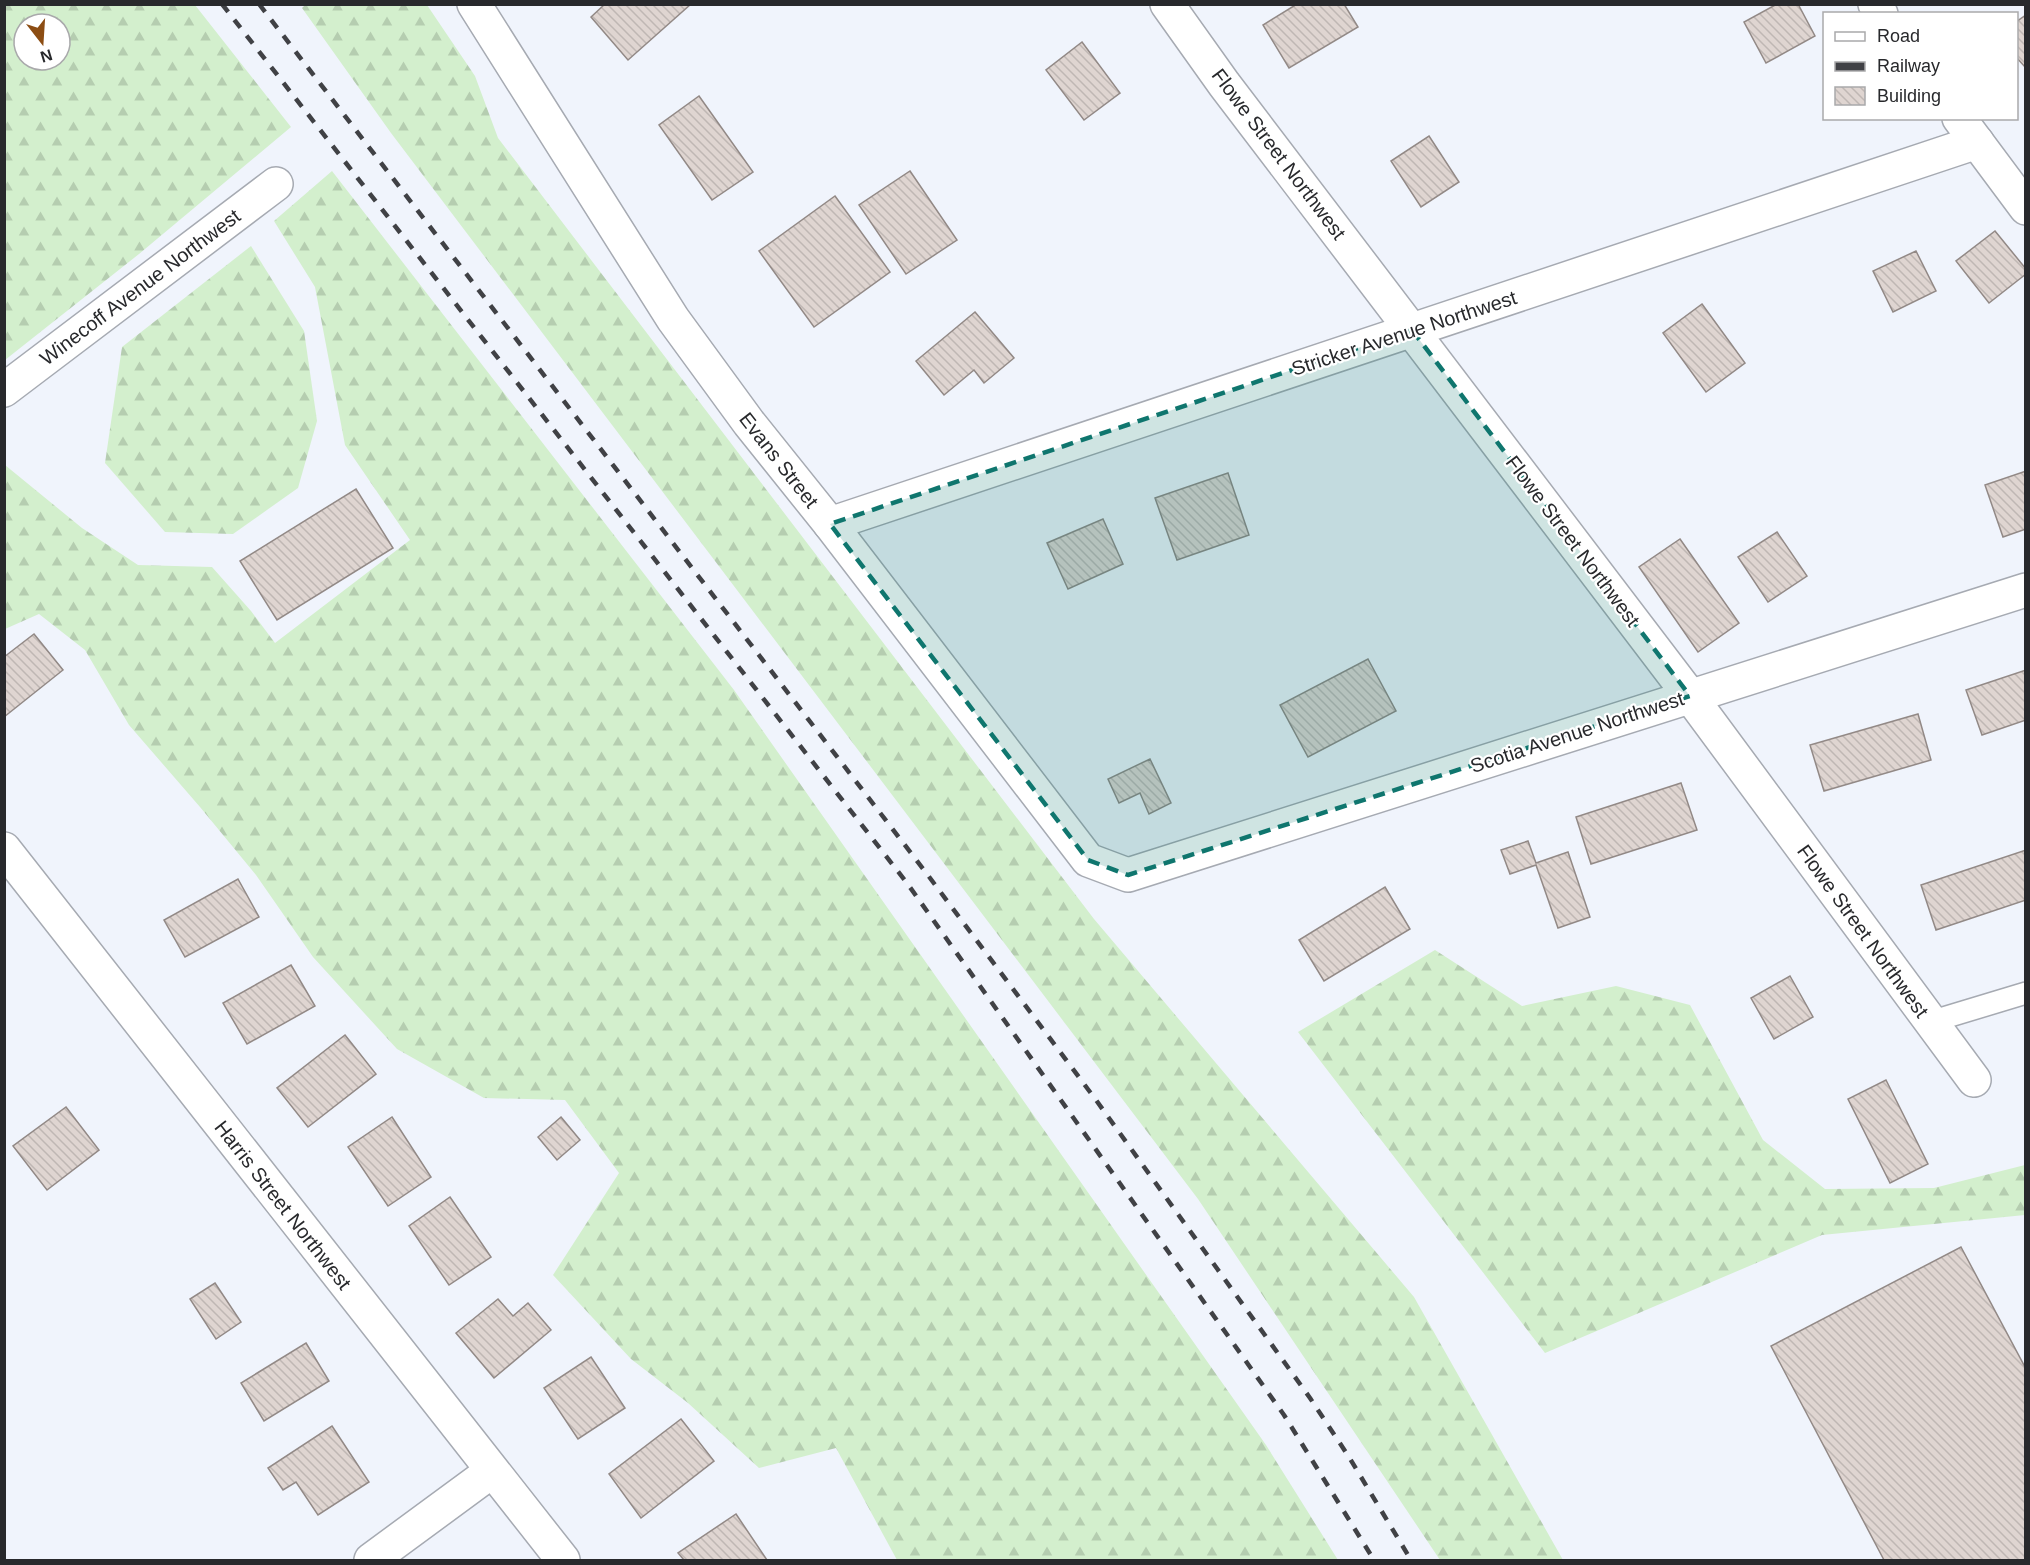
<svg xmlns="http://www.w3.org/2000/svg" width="2030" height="1565" font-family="Helvetica,sans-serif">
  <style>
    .forest { fill: url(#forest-firs); fill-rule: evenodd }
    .building { fill: url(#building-back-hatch); stroke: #928986; stroke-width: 1.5 }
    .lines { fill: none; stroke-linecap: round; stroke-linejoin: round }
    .service-casing { stroke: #a6aab2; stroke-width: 24 }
    .minor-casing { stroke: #a6aab2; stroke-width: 36 }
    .tertiary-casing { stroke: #a6aab2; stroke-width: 36 }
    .service { stroke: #fff; stroke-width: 21 }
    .minor { stroke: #fff; stroke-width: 33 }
    .tertiary { stroke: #fff; stroke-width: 33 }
    .rail { stroke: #404145; stroke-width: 4.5; stroke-dasharray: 10 10; stroke-linecap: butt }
    .marked { fill: #0f766e; fill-opacity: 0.2; stroke: #0f766e; stroke-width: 4.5; stroke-dasharray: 12 8; stroke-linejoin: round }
    .labels { text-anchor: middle; stroke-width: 4.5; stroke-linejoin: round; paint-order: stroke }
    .street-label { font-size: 20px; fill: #28292c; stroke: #fff }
  </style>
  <defs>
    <pattern id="forest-firs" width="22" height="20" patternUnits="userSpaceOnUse" patternTransform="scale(1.5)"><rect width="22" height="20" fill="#d3efcd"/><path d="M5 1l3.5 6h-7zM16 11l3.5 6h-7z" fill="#b5cdb0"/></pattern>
    <pattern id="building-back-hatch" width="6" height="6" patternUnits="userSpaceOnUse" patternTransform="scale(1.5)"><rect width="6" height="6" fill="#dfd5d1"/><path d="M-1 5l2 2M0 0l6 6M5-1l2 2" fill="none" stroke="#bfb7b4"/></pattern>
  </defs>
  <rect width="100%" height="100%" fill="#f0f4fc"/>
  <g class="forest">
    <path d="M 5,4 L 195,5 L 291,127 L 139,254 L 5,360 ZM 24,24 L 60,24 L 60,60 L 24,60 Z"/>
    <polygon points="305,5 427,5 475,76 498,138 1094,919 1414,1297 1563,1560 1440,1560 1198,1199 391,133 302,8"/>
    <polygon points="332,171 734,690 1266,1445 1338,1560 897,1560 836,1448 759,1468 688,1403 631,1359 553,1275 619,1173 565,1100 484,1098 397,1049 313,957 256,875 200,807 129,725 85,650 39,614 5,629 5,465 82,528 138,565 212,567 251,611 275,643 410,540 345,445 315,287 274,221"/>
    <polygon points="251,246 304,331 317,421 298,488 233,534 165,532 105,463 122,347"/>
    <polygon points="1435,950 1522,1006 1616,986 1690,1005 1763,1140 1825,1189 1934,1188 2025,1165 2025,1215 1822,1235 1545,1353 1298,1032"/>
  </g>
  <g class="building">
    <polygon points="605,4 691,4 628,60 591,17"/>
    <polygon points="1297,4 1344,4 1358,27 1289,68 1263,25"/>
    <polygon points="1777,4 1798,4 1815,36 1766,63 1744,22"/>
    <polygon points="2026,15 2026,68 2016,57 2016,22"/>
    <polygon points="1082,42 1120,93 1084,120 1046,70"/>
    <polygon points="699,96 753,172 712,200 659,125"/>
    <polygon points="1429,136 1459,182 1421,207 1391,161"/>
    <polygon points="910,171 957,240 906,274 859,205"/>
    <polygon points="835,196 890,272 814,327 759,251"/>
    <polygon points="1995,231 2026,269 2026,274 1989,303 1956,261"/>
    <polygon points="1916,251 1936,291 1893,312 1873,271"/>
    <polygon points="1702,304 1745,363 1706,392 1663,333"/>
    <polygon points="975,312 1014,358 984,383 974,370 944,395 916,361"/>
    <polygon points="2026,471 2026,529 2003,537 1985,485"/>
    <polygon points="1228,473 1249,535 1177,560 1155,498"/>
    <polygon points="356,489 393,548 277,620 240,561"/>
    <polygon points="1103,519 1123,564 1068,589 1047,543"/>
    <polygon points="1777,532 1807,576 1768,602 1738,557"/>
    <polygon points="1680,539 1739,623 1698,652 1639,567"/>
    <polygon points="34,634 63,670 4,717 4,657"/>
    <polygon points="1368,659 1396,711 1308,757 1280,705"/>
    <polygon points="2026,670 2026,720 1982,735 1966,690"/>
    <polygon points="1918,714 1931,760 1824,791 1810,745"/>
    <polygon points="1150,759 1171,803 1149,814 1140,793 1119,803 1108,779"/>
    <polygon points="1681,783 1697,830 1591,864 1576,817"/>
    <polygon points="1528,841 1536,863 1568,852 1590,917 1558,928 1536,865 1510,874 1501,850"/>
    <polygon points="2026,850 2026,900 1936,930 1921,885"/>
    <polygon points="238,879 259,917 185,957 164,920"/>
    <polygon points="1385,887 1410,929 1324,981 1299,940"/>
    <polygon points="291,965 315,1006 247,1044 223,1003"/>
    <polygon points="1790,976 1813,1017 1774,1039 1751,998"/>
    <polygon points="345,1035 376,1074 308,1127 277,1088"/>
    <polygon points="1886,1080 1928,1164 1890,1183 1848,1099"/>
    <polygon points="66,1107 99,1150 47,1190 13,1146"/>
    <polygon points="392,1117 431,1177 388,1206 348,1147"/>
    <polygon points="561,1117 580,1140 557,1160 538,1137"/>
    <polygon points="450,1197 491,1257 449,1285 409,1226"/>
    <polygon points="1961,1247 2026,1369 2026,1560 1884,1560 1771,1346"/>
    <polygon points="215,1283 241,1322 216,1339 190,1299"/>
    <polygon points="498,1299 513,1316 528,1303 551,1330 494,1378 456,1333"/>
    <polygon points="306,1343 329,1381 264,1421 241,1383"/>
    <polygon points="591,1357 625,1408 578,1439 544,1388"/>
    <polygon points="681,1419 714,1461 641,1518 609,1474"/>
    <polygon points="332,1426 369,1482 318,1515 296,1482 283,1490 268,1468"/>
    <polygon points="736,1514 767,1560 684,1560 678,1553"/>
  </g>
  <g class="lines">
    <g class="service-casing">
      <polyline id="service" points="1930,1022 2026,993"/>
    </g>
    <g class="minor-casing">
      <g id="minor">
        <polyline points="474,4 673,319 749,423 830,524 1088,860 1128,875 2026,590"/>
        <polyline points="1167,4 1224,84 1690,696 1974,1080"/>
        <polyline points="1875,4 1881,14"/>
        <polyline points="1959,118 2026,208"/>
        <polyline points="830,524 1977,142"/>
        <polyline points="371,1560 492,1471"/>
      </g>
    </g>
    <g class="tertiary-casing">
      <g id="tertiary">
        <polyline points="4,390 276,184"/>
        <polyline points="4,849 563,1560"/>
      </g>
    </g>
    <use href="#service" class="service"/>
    <use href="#minor" class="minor"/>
    <use href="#tertiary" class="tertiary"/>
    <g class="rail">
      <polyline points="222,4 907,883 1284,1415 1374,1560"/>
      <polyline points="259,4 924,870 1096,1100 1310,1398 1349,1457 1411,1560"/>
    </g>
  </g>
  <path class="marked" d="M 1412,330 L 1690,696 L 1128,875 L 1088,860 L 830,524 Z"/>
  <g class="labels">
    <g class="street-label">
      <text transform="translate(1279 154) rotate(53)" y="7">Flowe Street Northwest</text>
      <text transform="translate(140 287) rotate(-37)" y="7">Winecoff Avenue Northwest</text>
      <text transform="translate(1404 333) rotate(-18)" y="7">Stricker Avenue Northwest</text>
      <text transform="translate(779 460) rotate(52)" y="7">Evans Street</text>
      <text transform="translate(1573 541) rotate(53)" y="7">Flowe Street Northwest</text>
      <text transform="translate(1577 732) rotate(-18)" y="7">Scotia Avenue Northwest</text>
      <text transform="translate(1863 931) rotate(54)" y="7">Flowe Street Northwest</text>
      <text transform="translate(283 1205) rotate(52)" y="7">Harris Street Northwest</text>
    </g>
  </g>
  <rect width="2030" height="1565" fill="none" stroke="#28292c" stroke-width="12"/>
  <rect x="1823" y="12" width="195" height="108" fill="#ffffff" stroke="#a9a9ab" stroke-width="1.5"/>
  <rect x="1835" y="32" width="30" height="9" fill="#ffffff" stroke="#a9a9ab" stroke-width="1.5"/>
  <text x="1877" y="42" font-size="18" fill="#28292c">Road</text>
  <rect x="1835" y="62" width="30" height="9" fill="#404145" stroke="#a9a9ab" stroke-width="1.5"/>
  <text x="1877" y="72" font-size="18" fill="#28292c">Railway</text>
  <rect x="1835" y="87" width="30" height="18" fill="url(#building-back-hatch)" stroke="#a9a9ab" stroke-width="1.5"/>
  <text x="1877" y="102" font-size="18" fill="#28292c">Building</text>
  <g transform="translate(42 42) rotate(163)"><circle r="28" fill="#ffffff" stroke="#a9a9ab" stroke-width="1.5"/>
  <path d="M0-4.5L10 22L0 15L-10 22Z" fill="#8c4d13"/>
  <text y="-9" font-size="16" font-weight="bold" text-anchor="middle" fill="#28292c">N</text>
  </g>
</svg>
